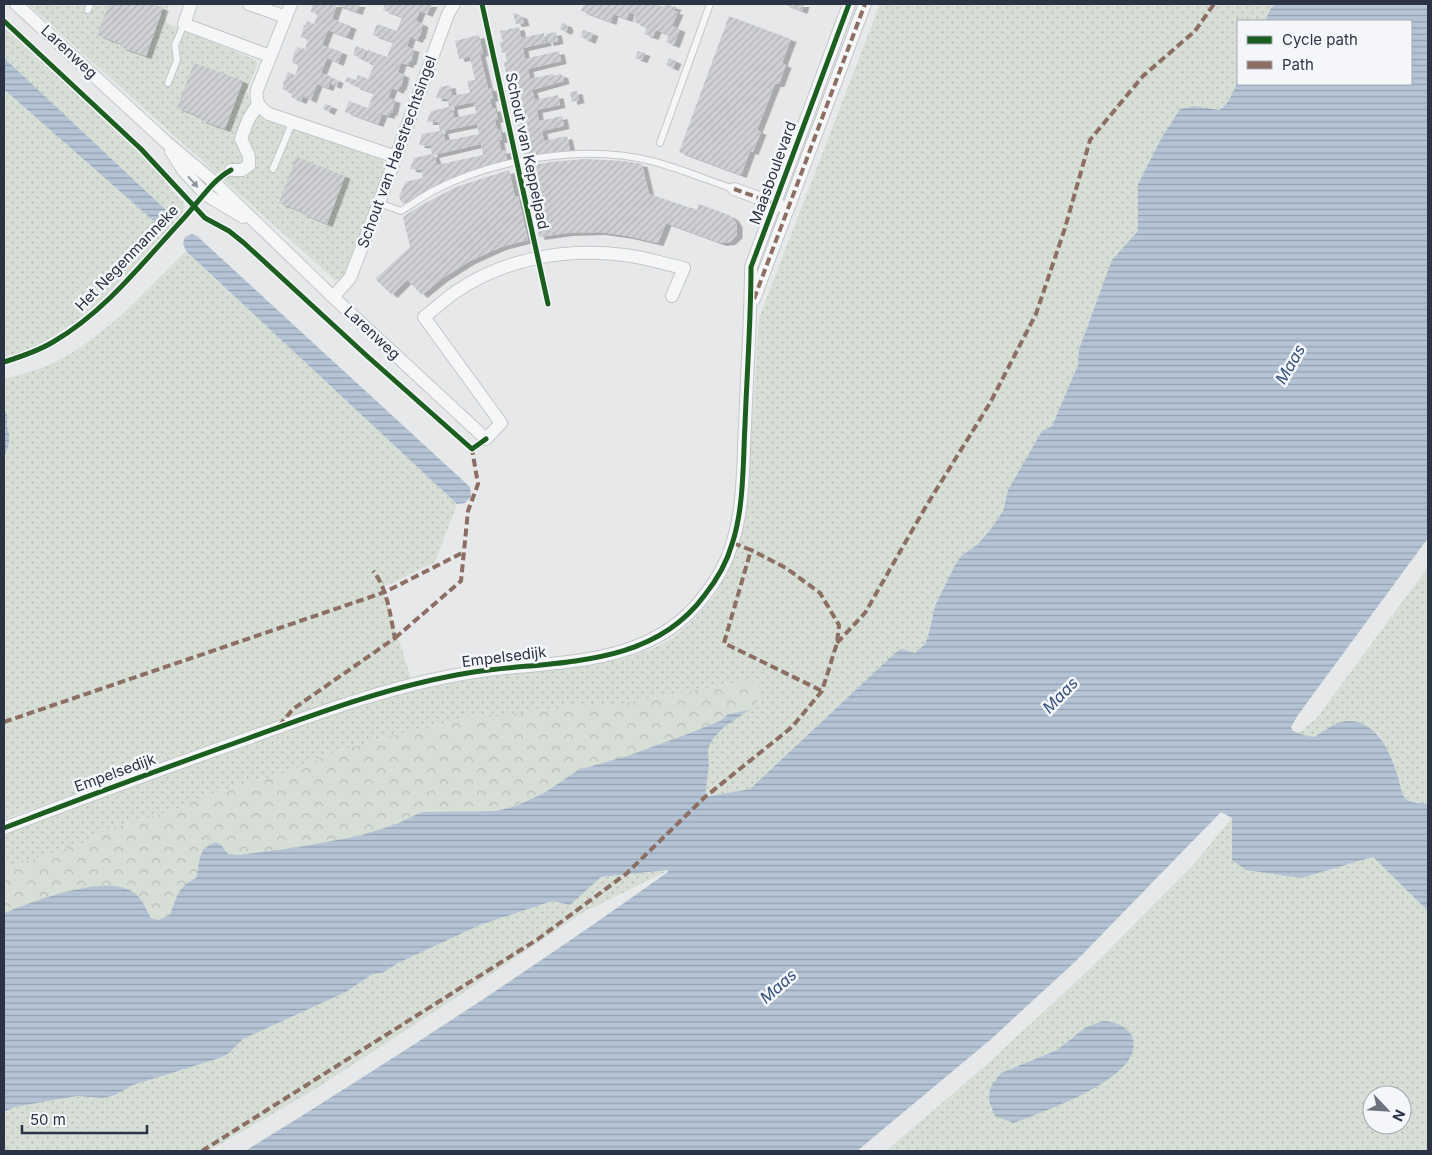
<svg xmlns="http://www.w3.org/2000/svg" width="1432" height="1155" font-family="Inter,sans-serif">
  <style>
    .grass { fill: url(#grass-dots); fill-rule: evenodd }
    .forest { fill: url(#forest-crowns) }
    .water { fill: url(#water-rules) }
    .building { fill: url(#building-hatch); fill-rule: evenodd; filter: url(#shadow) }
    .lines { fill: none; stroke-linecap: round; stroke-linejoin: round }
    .lane-casing { stroke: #c4c6c8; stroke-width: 8 }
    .street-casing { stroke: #c4c6c8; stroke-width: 14 }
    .lane { stroke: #f5f6f7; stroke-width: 6 }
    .street { stroke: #f5f6f7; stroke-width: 12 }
    .quiet { stroke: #8d6e63; stroke-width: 4; stroke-dasharray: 8 4; stroke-linecap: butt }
    .cycleway-casing { stroke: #f4f6f9; stroke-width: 8 }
    .cycleway { stroke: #1b5e20; stroke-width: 5 }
    .oneway { fill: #90959e }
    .labels { text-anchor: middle; stroke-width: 5; stroke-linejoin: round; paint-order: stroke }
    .street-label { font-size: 15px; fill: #2b3445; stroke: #f4f6f9 }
    .water-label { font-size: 16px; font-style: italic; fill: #34527a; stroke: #f4f6f9 }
  </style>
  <defs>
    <pattern id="grass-dots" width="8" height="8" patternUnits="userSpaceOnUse" patternTransform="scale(1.25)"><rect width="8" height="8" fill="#d6ded6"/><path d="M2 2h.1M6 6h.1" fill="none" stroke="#b8bfb9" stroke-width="1.8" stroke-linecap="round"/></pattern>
    <pattern id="forest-crowns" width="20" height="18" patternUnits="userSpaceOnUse" patternTransform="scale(1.25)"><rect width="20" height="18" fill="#d6ded6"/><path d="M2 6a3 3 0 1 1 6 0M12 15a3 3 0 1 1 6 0" fill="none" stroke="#b8bfb9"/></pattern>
    <pattern id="water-rules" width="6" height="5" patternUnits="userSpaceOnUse" patternTransform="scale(1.25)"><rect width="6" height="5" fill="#b4c4d5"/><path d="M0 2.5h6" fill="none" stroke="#93a0af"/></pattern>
    <pattern id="building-hatch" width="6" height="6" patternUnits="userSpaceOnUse" patternTransform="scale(1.25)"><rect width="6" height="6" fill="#ced0d3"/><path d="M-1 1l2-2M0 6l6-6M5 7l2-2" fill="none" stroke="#b1b3b6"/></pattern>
    <filter id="shadow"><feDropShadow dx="5.5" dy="3" stdDeviation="0" flood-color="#0004"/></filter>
  </defs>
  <rect width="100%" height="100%" fill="#e6e8ea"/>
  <g class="grass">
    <polygon points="28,4 169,4 164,16 168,24 256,60 257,65 247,91 252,111 382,160 385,169 344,277 335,280"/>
    <path d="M 880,4 L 1276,4 L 1271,8 L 1265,21 L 1238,21 C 1238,35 1241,70 1238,81 C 1235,90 1228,107 1219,110 L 1194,106 L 1180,109 L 1162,137 L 1138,184 L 1138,231 L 1130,242 L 1096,302 L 1079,349 L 1078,365 L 1055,419 L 1052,426 L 1043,430 L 1008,490 L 1003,511 L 990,530 L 978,544 L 961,556 L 955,565 L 935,606 L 928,637 L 924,645 L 915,654 L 901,649 L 895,653 L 750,789 L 705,797 L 709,765 L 708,749 L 712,740 L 723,728 L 755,705 L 740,682 L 608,706 L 581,704 L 556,709 L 506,715 L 482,715 L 462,718 L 431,729 L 398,734 L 332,753 L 287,772 L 203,797 L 179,808 L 142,820 L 107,829 L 86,842 L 25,862 L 4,867 L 4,832 L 323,718 L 394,696 L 435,686 L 487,677 L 619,660 C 638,654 659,648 675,636 C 714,608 736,563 746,517 L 759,318 Z"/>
    <path d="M 4,27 L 152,163 L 171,190 L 183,202 L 184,208 L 181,215 C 126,275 84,332 4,359 L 4,92 L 26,79 L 4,58 Z"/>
    <path d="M 186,251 L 457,504 L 435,562 L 382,588 L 411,678 L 319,708 L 4,819 L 4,459 L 9,443 L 9,434 L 7,426 L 7,414 L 4,407 L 4,379 C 17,375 31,372 44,367 C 97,346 147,290 186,251 Z"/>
    <polygon points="1428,567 1428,804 1407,800 1403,795 1393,761 1378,733 1336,724 1314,737 1303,735 1296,732 1299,733 1316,719"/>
    <path d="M 1232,818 L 1232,860 L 1301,878 L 1373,857 L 1428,911 L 1428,1151 L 886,1151 L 984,1067 L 1093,966 L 1193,865 ZM 1086,1027 L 995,1115 L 1001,1073 L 1057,1050 ZM 1372,1095 L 1402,1095 L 1402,1125 L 1372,1125 Z"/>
    <polygon points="669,870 582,913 466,991 317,1088 209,1151 4,1151 4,1112 15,1107 77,1096 103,1098 115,1095 133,1085 220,1058 229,1053 243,1039 346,992 371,975 384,972 398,963 480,925 552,901 570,905 600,877"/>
  </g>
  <path class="forest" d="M 740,682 L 754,682 L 760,689 L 760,696 L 755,705 L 749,710 L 728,714 L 720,721 L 690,733 L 627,756 L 578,770 L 544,793 L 516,806 L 496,811 L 422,812 L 394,825 L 359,836 L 299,847 L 239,855 L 228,854 L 222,846 L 201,851 L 196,878 C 178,887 177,897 170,915 L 157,920 L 151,918 L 137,895 L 89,887 L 54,895 L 4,913 L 4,867 L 25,862 L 86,842 L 107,829 L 142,820 L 179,808 L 203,797 L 287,772 L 332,753 L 398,734 L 431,729 L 462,718 L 482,715 L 506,715 L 556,709 L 582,704 L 608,706 Z"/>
  <g class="water">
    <path d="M 1276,4 L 1428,4 L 1428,538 L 1298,715 L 1291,727 L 1293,731 L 1304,735 L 1314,737 C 1321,733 1331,726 1337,723 C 1371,712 1389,747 1397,774 C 1400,781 1400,793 1406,799 C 1411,803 1422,803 1428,804 L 1428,911 L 1373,857 L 1301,878 L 1246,870 L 1232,860 L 1232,818 L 1221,812 L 1076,961 L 990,1040 L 857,1151 L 245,1151 C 388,1063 531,970 668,872 L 668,870 L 601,877 L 570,905 L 552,901 L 480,925 L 398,963 L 384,972 L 371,975 L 346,992 L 243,1039 L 229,1053 L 220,1058 L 133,1085 L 115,1095 L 103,1098 L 77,1096 L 15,1107 L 4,1112 L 4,913 C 31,902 112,870 137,895 C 143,901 147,911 151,918 L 158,920 L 170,915 C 177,897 177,887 196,878 C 201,860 196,849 216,842 L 222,846 L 228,854 L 239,855 L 299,847 L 358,836 L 394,825 L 422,812 L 496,811 L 516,806 L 544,793 L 578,770 L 627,756 L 690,733 L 720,721 L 728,714 L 749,710 L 723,728 L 712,740 L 708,749 L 709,765 L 705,797 L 750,789 L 895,653 L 901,649 L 915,653 L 924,645 L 928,637 L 935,606 L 955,565 L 961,556 L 978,544 L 990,530 L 1003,511 L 1008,490 L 1042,431 L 1052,426 L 1055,419 L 1078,365 L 1079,349 L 1112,260 L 1138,231 L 1138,184 L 1162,137 L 1180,109 L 1194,106 L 1219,110 C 1229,105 1234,90 1238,80 L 1238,84 L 1411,84 L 1411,21 L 1265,21 L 1271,8 Z"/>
    <polygon points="4,58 166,210 167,217 162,223 156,223 6,91 4,92"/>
    <polygon points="192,234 197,236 470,487 471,497 465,503 457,504 186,251 183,243 185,237"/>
    <polygon points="4,407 7,414 7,426 9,434 9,443 4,459"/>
    <path d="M 1103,1021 C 1113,1021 1127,1026 1132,1036 C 1149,1077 1041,1112 1014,1123 L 995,1116 L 989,1101 L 990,1088 L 1001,1073 L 1057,1050 L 1086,1027 Z"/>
  </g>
  <g class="building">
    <polygon points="109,4 152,4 163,8 146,56 120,47 121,44 97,35"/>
    <polygon points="312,4 360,4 357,12 337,5 332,19 351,26 347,37 328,30 322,45 342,52 338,63 327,58 321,73 332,77 328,88 317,84 311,100 303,96 301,101 291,97 293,93 282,89 284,84 283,84 288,72 295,75 299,65 292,63 295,50 296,51 298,47 305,49 308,40 301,37 304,25 306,25 307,21 314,24 318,14 311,12"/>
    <polygon points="385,4 402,4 406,5 407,4 432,4 427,14 420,11 416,21 423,24 420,36 419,36 417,40 410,37 407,47 414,49 411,62 409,62 408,65 401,63 398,72 404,75 401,87 400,87 398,91 392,88 388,98 395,100 392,113 390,112 389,116 382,114 378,124 345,112 349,101 368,108 374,93 354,86 358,75 368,79 374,64 364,61 368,50 387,57 393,42 373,35 377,24 397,31 402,17 383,10"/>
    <polygon points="584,4 656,4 663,7 666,4 676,7 674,11 678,12 672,26 680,29 674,45 666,42 669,35 656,30 653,37 644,34 647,27 634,22 636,15 629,12 627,19 613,14 611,22 581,11"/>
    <polygon points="784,4 804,4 802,11"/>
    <polygon points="513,13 522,16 524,23 516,24"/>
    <polygon points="729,16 791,39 782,63 786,65 779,84 775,84 757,130 761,132 753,152 750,151 741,175 679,152"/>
    <polygon points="562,23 566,24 568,28 566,32 560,29"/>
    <polygon points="519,27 521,38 544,33 546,43 523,48 525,59 559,51 561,61 528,69 530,79 553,74 553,76 560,74 563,76 564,81 532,90 535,100 558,95 560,105 537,110 539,121 562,116 564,126 542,131 544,141 567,136 570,150 525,157 522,146 526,145 524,135 520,136 518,125 521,125 519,114 516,115 513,105 517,104 514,93 511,94 509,84 512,83 510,73 506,74 504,63 507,62 505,52 502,53 500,42 503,42 500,31"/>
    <polygon points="583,30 593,33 590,41 581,37"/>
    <polygon points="556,32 558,41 548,43 546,34"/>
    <path d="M 479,35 L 483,53 L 480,54 L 488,88 L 491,88 L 493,98 L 490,99 L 492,109 L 495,108 L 498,119 L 495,120 L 497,130 L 500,129 L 502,140 L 499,140 L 501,151 L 505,150 L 507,160 L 462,174 L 443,183 L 407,203 L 402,203 L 399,197 L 405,182 L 423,178 L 421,170 L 410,169 L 414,158 L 432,154 L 430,146 L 419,145 L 422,134 L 440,131 L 438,122 L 427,122 L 431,111 L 449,107 L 447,99 L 436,98 L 440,87 L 450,85 L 452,96 L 461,94 L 470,93 L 467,81 L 475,80 L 470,57 L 459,59 L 455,41 ZM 474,102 L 476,113 L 454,118 L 452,107 ZM 477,124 L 479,134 L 445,141 L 443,131 ZM 481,144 L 483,155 L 437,165 L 434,155 Z"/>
    <polygon points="356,46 366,50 363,59 353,55"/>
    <polygon points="638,51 645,53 642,60 635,58"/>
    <polygon points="669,58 676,61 673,68 666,65"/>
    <polygon points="194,63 243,81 225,129 200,120 201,117 177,108"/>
    <polygon points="347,77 356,80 354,85 345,81"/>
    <polygon points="333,78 338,80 336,86 331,84"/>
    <polygon points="577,91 579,100 572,102 570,92"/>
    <polygon points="325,104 332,106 329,112 323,109"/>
    <polygon points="296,157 345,176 327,224 302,214 303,212 279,203"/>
    <polygon points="585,159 623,161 642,164 649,194 697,210 699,204 729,215 733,218 737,224 737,235 730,242 721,243 666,223 658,243 628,236 600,232 567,233 539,237 530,194 533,193 527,166 551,162"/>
    <polygon points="509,170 515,197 518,196 528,240 501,247 470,261 443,278 422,295 407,280 392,295 375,279 410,247 403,217 420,206 456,187"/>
  </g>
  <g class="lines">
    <g class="lane-casing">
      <g id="lane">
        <polyline points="88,10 90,4"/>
        <polyline points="168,83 177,60 175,45 184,24"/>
        <polyline points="660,143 710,4"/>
        <polyline points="273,169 293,121"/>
        <path d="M 379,203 L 401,211 C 411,205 422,197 433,191 C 494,159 584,144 651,161 C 679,168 707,180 734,189"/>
      </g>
    </g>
    <g class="street-casing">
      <g id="street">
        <path d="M 16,4 L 166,142 L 214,182 L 333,297 L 486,439 L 501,423 L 424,317 C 435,309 445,299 457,291 C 506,258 566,248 624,255 C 644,257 664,264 684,268 L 672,296"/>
        <polyline points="191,4 184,24 270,56"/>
        <polyline points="249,4 286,17"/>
        <path d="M 291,4 L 257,90 C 255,102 259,107 269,114 L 396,157"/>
        <polyline points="171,151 183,170 205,194 243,217"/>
        <polyline points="231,170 242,170 249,165 249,156 241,139 248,120 258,104"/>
        <polyline points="734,189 781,206"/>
        <polyline points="333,297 350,278 379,203 448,14 454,4"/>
        <polyline points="754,299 865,4"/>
        <path d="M 4,828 C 85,797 167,767 249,738 C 323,711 397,684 474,672 C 555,660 650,669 704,596 C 716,581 727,562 732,544 C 744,509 743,461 745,425 C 747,372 751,319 751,267 L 849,4"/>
      </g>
    </g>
    <use href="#lane" class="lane"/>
    <use href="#street" class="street"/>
    <g class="quiet">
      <polyline points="734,189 779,205"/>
      <polyline points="754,299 865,4"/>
      <polyline points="733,543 751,550 724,643 822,691"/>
      <polyline points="395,638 461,581 468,511 478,484 472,449"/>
      <polyline points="837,643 865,613 925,508 990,403 1036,314 1065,228 1090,140 1143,76 1195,31 1214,4"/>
      <polyline points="4,722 385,592 464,552"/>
      <path d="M 279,726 L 293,709 L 395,638 C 390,616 388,589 373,571"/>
      <polyline points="202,1151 538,939 626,874 705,797 792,727 822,691 837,643 839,625 820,593 786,568 751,550"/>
    </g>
    <g class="cycleway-casing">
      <g id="cycleway">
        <polyline points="482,4 548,304"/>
        <polyline points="4,21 141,149 205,218 229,231 244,243 367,356 472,449 486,439"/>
        <path d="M 4,362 C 20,357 38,351 53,342 C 105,312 143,262 183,219 C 199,202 211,181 231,170"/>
        <path d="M 4,828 C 85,797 167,767 249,738 C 323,711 397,684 474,672 C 555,660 650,669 704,596 C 716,581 727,562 732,544 C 744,509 743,461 745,425 C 747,372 751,319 751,267 L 849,4"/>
      </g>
    </g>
    <use href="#cycleway" class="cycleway"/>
  </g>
  <defs><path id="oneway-solid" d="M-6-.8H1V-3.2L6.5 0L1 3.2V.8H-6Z" transform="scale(1.25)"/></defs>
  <use class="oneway" href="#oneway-solid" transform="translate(193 182) rotate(48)"/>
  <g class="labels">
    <g class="street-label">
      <text transform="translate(69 52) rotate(43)" y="5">Larenweg</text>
      <text transform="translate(527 151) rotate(78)" y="5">Schout van Keppelpad</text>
      <text transform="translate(397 152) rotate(-70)" y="5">Schout van Haestrechtsingel</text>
      <text transform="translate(773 173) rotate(-70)" y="5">Maasboulevard</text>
      <text transform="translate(127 258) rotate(-46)" y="5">Het Negenmanneke</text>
      <text transform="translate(372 333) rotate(43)" y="5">Larenweg</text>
      <text transform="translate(504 657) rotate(-7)" y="5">Empelsedijk</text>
      <text transform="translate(115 773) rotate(-20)" y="5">Empelsedijk</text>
    </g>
    <g class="water-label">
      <text transform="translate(1290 364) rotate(-60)" y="6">Maas</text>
      <text transform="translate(1060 695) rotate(-46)" y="6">Maas</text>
      <text transform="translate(778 986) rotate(-41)" y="6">Maas</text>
    </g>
  </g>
  <rect width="1432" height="1155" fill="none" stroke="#2b3445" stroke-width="10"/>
  <rect x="1237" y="20" width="175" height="65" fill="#f4f6f9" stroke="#a4a8b1"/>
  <rect x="1247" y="36" width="25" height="8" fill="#1b5e20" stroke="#a4a8b1"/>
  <text x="1282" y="45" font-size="15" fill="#2b3445">Cycle path</text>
  <rect x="1247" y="61" width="25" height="8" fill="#8d6e63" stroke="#a4a8b1"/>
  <text x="1282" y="70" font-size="15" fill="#2b3445">Path</text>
  <g transform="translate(1387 1110) rotate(115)"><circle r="24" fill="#f4f6f9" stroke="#a4a8b1"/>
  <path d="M0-4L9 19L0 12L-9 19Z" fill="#6c737f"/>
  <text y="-8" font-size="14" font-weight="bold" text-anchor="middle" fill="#2b3445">N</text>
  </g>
  <path d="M22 1125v8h125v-8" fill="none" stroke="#2b3445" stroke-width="2.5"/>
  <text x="30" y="1125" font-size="15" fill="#2b3445" stroke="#f4f6f9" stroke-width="4" paint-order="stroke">50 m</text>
</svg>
